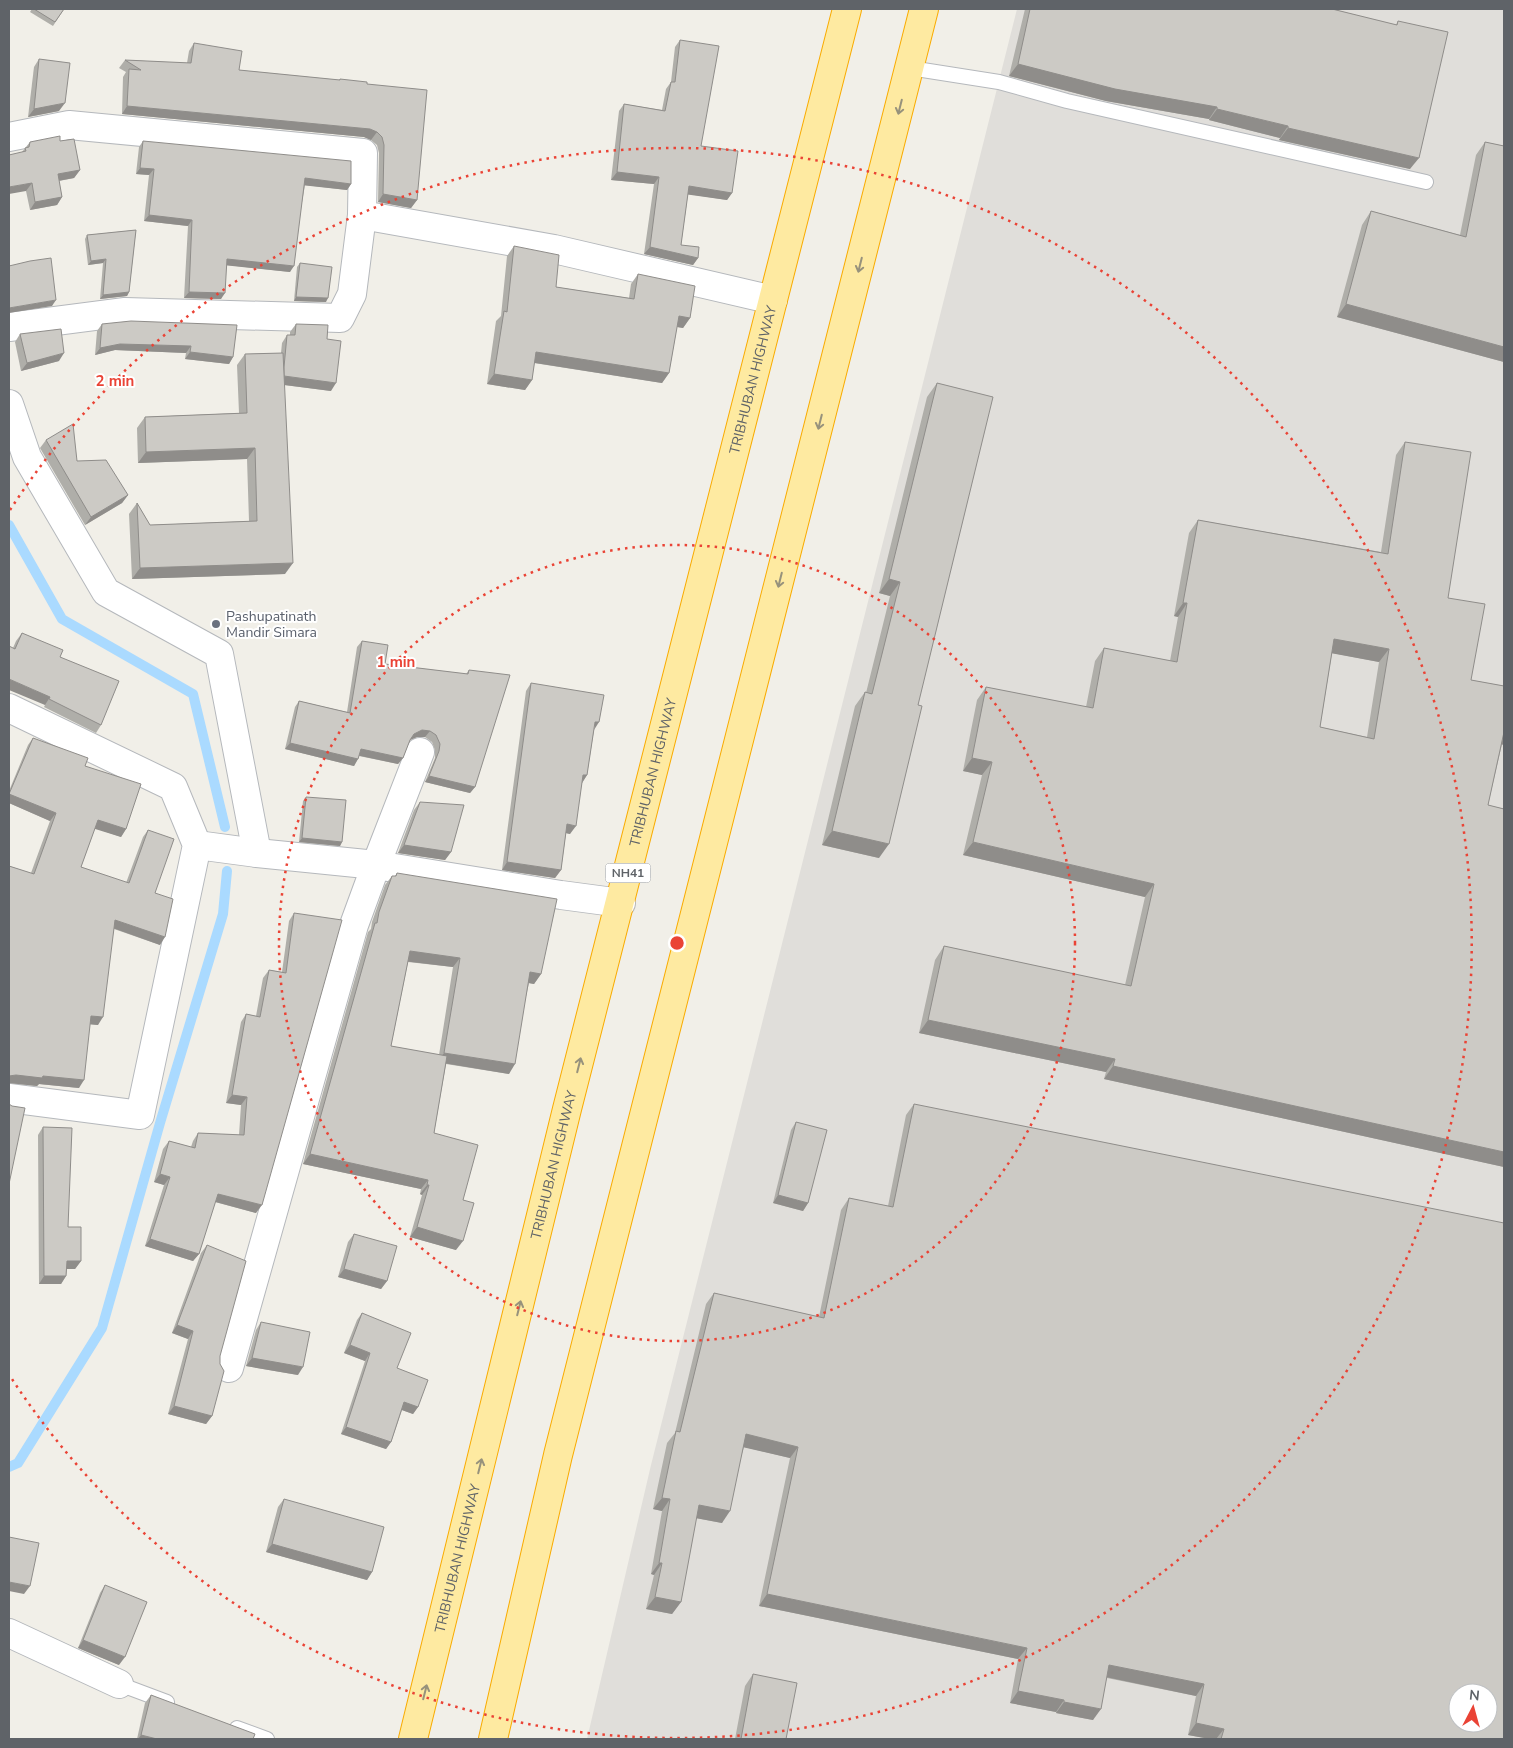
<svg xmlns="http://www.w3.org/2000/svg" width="1513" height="1748" font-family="'Nunito Sans',sans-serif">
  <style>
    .industrial { fill: #e0deda; fill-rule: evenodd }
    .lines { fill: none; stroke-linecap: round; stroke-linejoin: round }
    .stream { stroke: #aadaff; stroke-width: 10 }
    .service-casing { stroke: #b5b8bc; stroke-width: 16 }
    .minor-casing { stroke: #b5b8bc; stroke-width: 30 }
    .trunk-casing { stroke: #f9ab00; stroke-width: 30 }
    .service { stroke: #fff; stroke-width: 14 }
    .minor { stroke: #fff; stroke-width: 28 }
    .trunk { stroke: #feeaa1; stroke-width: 28 }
    .wall { fill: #afaea9; fill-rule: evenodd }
    .shaded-wall { fill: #8f8d8a }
    .building { fill: #cccac5; stroke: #8f8d8a; fill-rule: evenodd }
    .oneway { stroke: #97927c }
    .ring { fill: none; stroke: #ea4335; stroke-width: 2.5; stroke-dasharray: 2.5 5 }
    .worship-dot { fill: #6b7280; stroke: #fff; stroke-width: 2 }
    .labels { text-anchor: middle; stroke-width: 4; stroke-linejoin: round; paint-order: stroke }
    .shield { fill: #fff; stroke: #8f9295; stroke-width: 1 }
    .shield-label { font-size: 12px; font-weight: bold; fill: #5f6368 }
    .street-label { font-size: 14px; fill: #5f6368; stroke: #fff }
    .worship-label { font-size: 14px; fill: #5b616d; stroke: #fff; text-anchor: start }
    .centre { fill: #ea4335; stroke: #fff; stroke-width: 2.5 }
    .ring-label { font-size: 15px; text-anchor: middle; font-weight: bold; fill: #ea4335; stroke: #fff; stroke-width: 4; stroke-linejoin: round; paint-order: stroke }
  </style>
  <rect width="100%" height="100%" fill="#f1efe8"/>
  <path class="industrial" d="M 1017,9 L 1504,9 L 1504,1739 L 587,1739 L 651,1465 ZM 1458,1693 L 1488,1693 L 1488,1723 L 1458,1723 Z"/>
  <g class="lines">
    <g class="stream">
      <polyline points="9,525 62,619 193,694 225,827"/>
      <polyline points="9,1467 18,1463 102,1328 160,1123 223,914 227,871"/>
    </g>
    <g class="service-casing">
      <g id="service">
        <polyline points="910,68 999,82 1067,101 1426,182"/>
        <polyline points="119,1684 167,1702"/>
        <polyline points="237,1728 267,1739"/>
      </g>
    </g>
    <g class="minor-casing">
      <g id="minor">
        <polyline points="9,137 69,125 363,153 362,215 554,249 773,300"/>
        <polyline points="9,327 125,312 340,318 352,294 362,215"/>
        <polyline points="9,404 27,457 106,592 219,654 257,853"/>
        <polyline points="9,708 173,787 197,845 140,1115 9,1098"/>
        <polyline points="197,845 257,853 376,865 420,752"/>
        <polyline points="229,1368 354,925 376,865 561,895 621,903"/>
        <polyline points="9,1633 119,1684"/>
      </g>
    </g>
    <g class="trunk-casing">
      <g id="trunk">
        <path id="s1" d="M 413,1739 L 567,1109 L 847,9"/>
        <polyline points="493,1739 558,1455 924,9"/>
      </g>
    </g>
    <use href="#service" class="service"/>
    <use href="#minor" class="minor"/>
    <use href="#trunk" class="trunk"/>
  </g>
  <g class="wall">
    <polygon points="32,9 64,9 53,26 30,12"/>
    <polygon points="1025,9 1332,9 1396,25 1398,21 1410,169 1279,140 1280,138 1209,120 1209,119 1106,101 1009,76"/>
    <polygon points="680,40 701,146 732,193 727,200 688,194 681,245 698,258 693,265 644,254 654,184 611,180 619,111 624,104 662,110 666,89 671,82 675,47"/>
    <polygon points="194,43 239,70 339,80 340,79 367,84 417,200 411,208 378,202 379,153 377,145 371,140 364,137 122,114 123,77 126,72 119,68 125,60 187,63 189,51"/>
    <polygon points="39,59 59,111 28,117 34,67"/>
    <polygon points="60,141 80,170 74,178 59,181 62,197 57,205 30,210 26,191 22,152 30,142"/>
    <polygon points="143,141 351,184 347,190 305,185 290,272 227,265 221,299 184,298 188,226 144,221 149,175 136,174 139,147"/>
    <polygon points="1485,142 1504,146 1504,362 1337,317 1362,225 1371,211 1460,235 1476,155"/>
    <polygon points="136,230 129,292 127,296 100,299 103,263 88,265 85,239 87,235"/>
    <polygon points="514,246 556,287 629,298 631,284 638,274 690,318 683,328 677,327 669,373 662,383 534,363 532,380 525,390 487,384 496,321 501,316 507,256"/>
    <polygon points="300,263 326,302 294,301 297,267"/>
    <polygon points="102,324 233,357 229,364 185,359 186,353 115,350 95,355 97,331"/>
    <polygon points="296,324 327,339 331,391 284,385 285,574 132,579 129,514 137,503 150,525 249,521 247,459 138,463 137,428 145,417 239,413 237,365 245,354 281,353 282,343 287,335 290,335 290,332"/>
    <polygon points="20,334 59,361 21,371 15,342"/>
    <polygon points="937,383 879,858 822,845 855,706 865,692 866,693 890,596 879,593 927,397"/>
    <polygon points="46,440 128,495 122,503 85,525 40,448"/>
    <path d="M 1405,442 L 1471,680 L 1504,686 L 1504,745 L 1502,744 L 1488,805 L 1504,809 L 1504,1167 L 1104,1079 L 1106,1072 L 919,1033 L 935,960 L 944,946 L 1125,985 L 1145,897 L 963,855 L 982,775 L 963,771 L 977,700 L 986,687 L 1086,707 L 1095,661 L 1104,648 L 1170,661 L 1178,617 L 1174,616 L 1189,533 L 1198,520 L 1381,552 L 1396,455 ZM 1332,653 L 1379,662 L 1367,737 L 1320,727 Z"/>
    <polygon points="22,633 60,657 101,725 96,733 44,707 45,705 13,648 16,641"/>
    <polygon points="362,641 385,664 466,674 469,670 475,787 470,793 425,782 435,758 435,750 432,742 425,737 417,737 410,740 403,758 398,764 359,756 354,766 285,749 295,707 299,701 347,712 357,647"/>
    <polygon points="531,683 594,730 587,775 582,783 570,834 566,833 561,870 555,878 502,870 526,691"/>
    <polygon points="33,738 85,766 126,829 121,837 95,828 81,867 126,883 143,837 148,830 155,893 160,945 114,929 98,1025 90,1024 79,1088 39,1084 37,1086 9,1083 9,866 31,873 50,821 9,803 9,791 28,745"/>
    <polygon points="306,797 342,842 340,846 299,842 303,801"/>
    <polygon points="420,802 451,852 445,860 398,853 414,810"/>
    <path d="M 397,873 L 541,974 L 534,984 L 529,983 L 509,1074 L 446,1064 L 434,1133 L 463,1200 L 456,1250 L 410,1237 L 422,1195 L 420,1194 L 421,1189 L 303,1164 L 368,932 L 371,929 L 372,922 L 385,885 L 392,876 L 395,876 ZM 408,962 L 453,967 L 439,1055 L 391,1046 Z"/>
    <polygon points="294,913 256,1213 215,1202 199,1254 193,1261 145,1246 164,1185 154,1182 163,1149 169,1141 191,1147 193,1141 198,1133 239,1135 241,1105 226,1103 241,1022 246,1014 256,1016 263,978 269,970 282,972 289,921"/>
    <polygon points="914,1104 1504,1739 1210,1739 1188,1735 1196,1696 1107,1678 1093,1720 1056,1713 1056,1712 1010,1703 1018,1659 759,1606 790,1458 744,1447 722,1523 696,1518 681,1602 672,1614 646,1609 654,1575 651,1574 662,1511 653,1509 667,1443 675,1433 706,1304 714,1293 819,1317 841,1210 849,1198 888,1206 906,1115"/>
    <polygon points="796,1122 808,1203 803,1211 773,1203 791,1130"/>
    <polygon points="43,1127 68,1227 81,1261 75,1269 67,1269 66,1276 61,1284 39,1284 38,1135"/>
    <polygon points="354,1234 387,1281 381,1289 338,1277 348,1242"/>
    <polygon points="207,1245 220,1356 212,1416 206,1424 168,1414 188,1339 172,1333 201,1253"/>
    <polygon points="362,1313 397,1368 418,1407 413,1414 402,1410 391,1442 386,1449 341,1434 365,1361 344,1353 357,1320"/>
    <polygon points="261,1322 298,1375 246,1366 256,1330"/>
    <polygon points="284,1499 372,1572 367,1580 266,1552 278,1507"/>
    <polygon points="105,1585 119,1665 78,1648 100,1593"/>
    <polygon points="753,1674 786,1739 735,1739 745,1686"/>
    <polygon points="151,1695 253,1739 137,1739 145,1703"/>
  </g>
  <g class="shaded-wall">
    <polygon points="1018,64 1217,107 1209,119 1106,101 1009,76"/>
    <polygon points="65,103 59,111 28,117 34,109"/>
    <polygon points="127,106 370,129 377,132 371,140 364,137 122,114"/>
    <polygon points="1217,109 1288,126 1280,138 1209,120"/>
    <polygon points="1288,128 1419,158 1410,169 1279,140"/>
    <polygon points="140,168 154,169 149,175 136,174"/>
    <polygon points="80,170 74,178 52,182 58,174"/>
    <polygon points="617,172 659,177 654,184 611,180"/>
    <polygon points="305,178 351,184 347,190 301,185"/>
    <polygon points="32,183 26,191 9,194 9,187"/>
    <polygon points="689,186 732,193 727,200 684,194"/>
    <polygon points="383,194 417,200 411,208 378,202"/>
    <polygon points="62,197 57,205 30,210 35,202"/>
    <polygon points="149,215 192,220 188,226 144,221"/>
    <polygon points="650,247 698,258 693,265 644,254"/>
    <polygon points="106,259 103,263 88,265 91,261"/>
    <polygon points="227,259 294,266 290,272 223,265"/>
    <polygon points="129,292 127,296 100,299 103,295"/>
    <polygon points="189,292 225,293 221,299 184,298"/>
    <polygon points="296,297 328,298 326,302 294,301"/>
    <polygon points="56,300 52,306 9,313 9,308"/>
    <polygon points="1346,304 1504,347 1504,362 1337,317"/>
    <polygon points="679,316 690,318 683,328 672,326"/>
    <polygon points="120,344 191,346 186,353 115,350 95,355 100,348"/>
    <polygon points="190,352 233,357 229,364 185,359"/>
    <polygon points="536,352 669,373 662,383 529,362"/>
    <polygon points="64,353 59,361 21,371 27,363"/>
    <polygon points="494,374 532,380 525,390 487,384"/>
    <polygon points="282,376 336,383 331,391 277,384"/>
    <polygon points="255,448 247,459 138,463 146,452"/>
    <polygon points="128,495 122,503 85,525 91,517"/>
    <polygon points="293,563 285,574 132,579 140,568"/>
    <polygon points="889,579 900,582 890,596 879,593"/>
    <polygon points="1183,603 1187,603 1178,617 1174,616"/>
    <polygon points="1334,639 1389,649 1379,662 1325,652"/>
    <polygon points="9,679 50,697 45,705 9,690"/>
    <polygon points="595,722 599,722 594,730"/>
    <polygon points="422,730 430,731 425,737 417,737 410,740 414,734"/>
    <polygon points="1504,731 1504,745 1496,743"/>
    <polygon points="290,743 358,759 354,766 285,749"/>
    <polygon points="361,749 403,758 398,764 356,755"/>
    <polygon points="972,758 992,762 982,775 963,771"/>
    <polygon points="583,775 587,775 582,783"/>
    <polygon points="429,776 475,787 470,793 425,782"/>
    <polygon points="9,794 56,813 50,821 9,803"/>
    <polygon points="98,820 126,829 121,837 92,828"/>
    <polygon points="567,824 576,826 570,834 561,832"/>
    <polygon points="832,831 889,844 879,858 822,845"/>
    <polygon points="302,838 342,842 340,846 299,842"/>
    <polygon points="973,842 1154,884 1145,897 963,855"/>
    <polygon points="404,845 451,852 445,860 398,853"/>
    <polygon points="507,862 561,870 555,878 502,870"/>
    <polygon points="115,920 165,937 160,945 110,927"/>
    <polygon points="410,951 460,958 453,967 403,961"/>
    <polygon points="530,972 541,974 534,984 523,982"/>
    <polygon points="91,1016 103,1017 98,1025 86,1024"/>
    <polygon points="928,1020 1115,1059 1106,1072 919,1033"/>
    <polygon points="444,1053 515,1064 509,1074 437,1062"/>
    <polygon points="1113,1066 1504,1152 1504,1167 1104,1079"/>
    <polygon points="16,1075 43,1076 84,1080 79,1088 39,1084 37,1086 9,1083 9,1076"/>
    <polygon points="232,1095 247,1097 241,1105 226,1103"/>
    <polygon points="310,1154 428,1180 421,1189 303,1164"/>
    <polygon points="160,1174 170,1177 164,1185 154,1182"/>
    <polygon points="427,1185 429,1185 422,1195 420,1194"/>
    <polygon points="218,1194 262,1205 256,1213 212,1201"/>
    <polygon points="778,1195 808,1203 803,1211 773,1203"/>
    <polygon points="417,1227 463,1241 456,1250 410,1237"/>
    <polygon points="150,1239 199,1254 193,1261 145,1246"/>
    <polygon points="67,1261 81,1261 75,1269 61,1269"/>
    <polygon points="344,1269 387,1281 381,1289 338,1277"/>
    <polygon points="44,1276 66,1276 61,1284 39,1284"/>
    <polygon points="177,1325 193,1331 188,1339 172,1333"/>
    <polygon points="350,1345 370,1353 365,1361 344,1353"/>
    <polygon points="252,1358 303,1367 298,1375 246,1366"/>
    <polygon points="404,1402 418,1407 413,1414 399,1409"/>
    <polygon points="174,1406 212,1416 206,1424 168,1414"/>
    <polygon points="346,1427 391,1442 386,1449 341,1434"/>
    <polygon points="746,1434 798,1447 790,1458 738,1446"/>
    <polygon points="662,1498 670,1499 662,1511 653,1509"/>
    <polygon points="699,1505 730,1511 722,1523 690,1517"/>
    <polygon points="272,1544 372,1572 367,1580 266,1552"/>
    <polygon points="659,1563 662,1563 654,1575 651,1574"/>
    <polygon points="9,1582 30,1586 24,1594 9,1591"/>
    <polygon points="767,1594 1027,1648 1018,1659 759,1606"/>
    <polygon points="655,1597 681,1602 672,1614 646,1609"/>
    <polygon points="83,1640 125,1657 119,1665 78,1648"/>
    <polygon points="1109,1665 1204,1684 1196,1696 1101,1676"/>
    <polygon points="1018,1691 1064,1700 1056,1712 1010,1703"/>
    <polygon points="1064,1702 1101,1709 1093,1720 1056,1713"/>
    <polygon points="1196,1723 1224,1729 1216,1739 1210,1739 1188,1735"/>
    <polygon points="141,1735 157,1739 138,1739"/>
  </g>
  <g class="building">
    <polygon points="34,9 64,9 55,22"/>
    <polygon points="1030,9 1332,9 1397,25 1398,21 1448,32 1419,158 1288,128 1288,126 1217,109 1217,107 1115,89 1018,64"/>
    <polygon points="680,40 719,46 701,146 738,151 732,193 689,186 681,245 699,247 698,258 650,247 659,177 617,172 624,104 665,111 671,82 675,82"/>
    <polygon points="194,43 242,51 239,70 340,80 340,79 367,82 367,84 427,90 417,200 383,194 384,145 382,137 377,132 370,129 127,106 129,69 141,70 125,60 191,63"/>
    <polygon points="39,59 70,63 65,103 34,109"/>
    <polygon points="60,136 60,141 74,139 80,170 58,174 62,197 35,202 32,183 9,187 9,155 26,151 25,148 29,147 30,142"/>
    <polygon points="143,141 351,161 351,184 305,178 294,266 227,259 225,293 189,292 192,220 149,215 154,169 140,168"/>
    <polygon points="1485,142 1504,146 1504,347 1346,304 1371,211 1466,237"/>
    <polygon points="136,230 129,292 103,295 106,259 91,261 87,235"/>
    <polygon points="514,246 559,255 556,287 634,299 638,274 695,286 690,318 679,316 669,373 536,352 532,380 494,374 504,311 507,312"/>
    <polygon points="51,258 56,300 9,308 9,266 30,261"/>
    <polygon points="300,263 332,267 328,298 296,297"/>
    <polygon points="131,321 237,325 233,357 190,352 191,346 120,344 100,348 102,324"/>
    <polygon points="296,324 328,325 327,339 341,341 336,383 284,376 284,367 287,335 295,335"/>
    <polygon points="61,329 64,353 27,363 20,334"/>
    <polygon points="283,353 293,563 140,568 137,503 150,525 257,521 255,448 146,452 145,417 247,413 245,354"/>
    <polygon points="937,383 993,397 918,705 922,706 889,844 832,831 865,692 872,694 900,582 889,579"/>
    <polygon points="73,424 77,461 106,460 128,495 91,517 46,440"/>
    <path d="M 1405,442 L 1471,452 L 1448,598 L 1485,604 L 1471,680 L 1504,686 L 1504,732 L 1488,805 L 1504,809 L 1504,1152 L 1113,1066 L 1115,1059 L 928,1020 L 944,946 L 1131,986 L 1154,884 L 973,842 L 992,762 L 972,758 L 986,687 L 1093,708 L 1104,648 L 1177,662 L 1187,603 L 1183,603 L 1198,520 L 1388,554 ZM 1334,639 L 1389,649 L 1374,739 L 1320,727 Z"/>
    <polygon points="22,633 63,650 60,657 119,681 101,725 49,699 50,697 9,679 9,646 15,649"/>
    <polygon points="362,641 388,645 385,664 468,674 469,670 510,675 475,787 429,776 439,751 440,744 436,735 430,731 422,730 414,734 410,740 403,758 361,749 358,759 290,743 299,701 350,713"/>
    <polygon points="531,683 604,695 599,722 595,722 587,775 583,775 576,826 567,824 561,870 507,862"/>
    <polygon points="33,738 88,758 85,766 141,784 126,829 98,820 81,867 129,883 148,830 174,839 155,893 173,899 165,937 115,920 103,1017 91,1016 84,1080 43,1076 42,1078 16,1075 9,1076 9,866 34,874 56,813 9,794"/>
    <polygon points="306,797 346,800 342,842 302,838"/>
    <polygon points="420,802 464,805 451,852 404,845"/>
    <polygon points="397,873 557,899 541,974 530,972 515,1064 444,1053 460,958 410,951 391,1046 447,1056 434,1133 478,1145 463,1200 474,1203 463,1241 417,1227 429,1185 427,1185 428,1180 310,1154 375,923 377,923 379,912 392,876 396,876"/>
    <polygon points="294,913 342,920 262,1205 218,1194 199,1254 150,1239 170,1177 160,1174 169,1141 195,1148 198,1133 244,1135 247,1097 232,1095 246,1014 260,1017 269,970 286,973"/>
    <polygon points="9,1104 12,1106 25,1108 9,1184"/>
    <path d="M 914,1104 L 1504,1223 L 1504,1739 L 1221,1739 L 1224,1729 L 1196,1723 L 1204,1684 L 1109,1665 L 1101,1709 L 1064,1702 L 1064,1700 L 1018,1691 L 1027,1648 L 767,1594 L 798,1447 L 746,1434 L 730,1511 L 699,1505 L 681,1602 L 655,1597 L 662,1563 L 659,1563 L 670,1499 L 662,1498 L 676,1431 L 680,1432 L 714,1293 L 824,1318 L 849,1198 L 893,1207 ZM 1458,1693 L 1488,1693 L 1488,1723 L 1458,1723 Z"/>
    <polygon points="796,1122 827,1130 808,1203 778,1195"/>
    <polygon points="43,1127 72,1128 68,1227 81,1227 81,1261 67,1261 66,1276 44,1276"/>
    <polygon points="354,1234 397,1246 387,1281 344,1269"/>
    <polygon points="207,1245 246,1261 220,1356 220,1364 224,1371 212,1416 174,1406 193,1331 177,1325"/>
    <polygon points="362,1313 411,1333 397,1368 428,1380 418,1407 404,1402 391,1442 346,1427 370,1353 350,1345"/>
    <polygon points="261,1322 310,1332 303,1367 252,1358"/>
    <polygon points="284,1499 384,1527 372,1572 272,1544"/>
    <polygon points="9,1537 39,1543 30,1586 9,1582"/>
    <polygon points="105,1585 147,1602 125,1657 83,1640"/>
    <polygon points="753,1674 797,1683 786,1739 741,1739"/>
    <polygon points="151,1695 255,1734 253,1739 157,1739 141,1735"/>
  </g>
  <defs><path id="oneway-shaft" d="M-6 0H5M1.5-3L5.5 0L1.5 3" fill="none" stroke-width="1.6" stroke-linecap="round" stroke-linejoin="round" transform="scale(1.25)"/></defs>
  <g class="oneway">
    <use href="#oneway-shaft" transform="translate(900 107) rotate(104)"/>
    <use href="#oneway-shaft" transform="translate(860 265) rotate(104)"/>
    <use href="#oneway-shaft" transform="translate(820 422) rotate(104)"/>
    <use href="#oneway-shaft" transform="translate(780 580) rotate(104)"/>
    <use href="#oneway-shaft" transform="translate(579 1065) rotate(-76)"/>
    <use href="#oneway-shaft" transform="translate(519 1308) rotate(-76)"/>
    <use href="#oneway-shaft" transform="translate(480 1466) rotate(-76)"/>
    <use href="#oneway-shaft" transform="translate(425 1692) rotate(-76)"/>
  </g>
  <g class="ring">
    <circle cx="677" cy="943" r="398"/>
    <path d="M10 510A795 795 0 1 1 10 1376"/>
  </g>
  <circle class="worship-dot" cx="216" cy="624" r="5"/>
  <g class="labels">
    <rect class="shield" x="605.5" y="863.5" width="45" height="19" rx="4"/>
    <g class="shield-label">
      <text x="628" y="877">NH41</text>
    </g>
    <g class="street-label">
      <text dy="5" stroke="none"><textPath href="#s1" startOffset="1401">TRIBHUBAN HIGHWAY</textPath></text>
      <text dy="5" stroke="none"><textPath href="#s1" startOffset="996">TRIBHUBAN HIGHWAY</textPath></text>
      <text dy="5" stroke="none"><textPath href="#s1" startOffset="591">TRIBHUBAN HIGHWAY</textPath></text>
      <text dy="5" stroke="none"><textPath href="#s1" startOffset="186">TRIBHUBAN HIGHWAY</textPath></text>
    </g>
    <g class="worship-label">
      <text x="226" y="621">Pashupatinath<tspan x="226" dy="16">Mandir Simara</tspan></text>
    </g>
  </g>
  <circle cx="677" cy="943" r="8" class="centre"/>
  <g class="ring-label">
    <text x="115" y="386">2 min</text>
    <text x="396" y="667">1 min</text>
  </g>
  <rect width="1513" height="1748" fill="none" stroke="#5f6368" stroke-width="20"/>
  <g transform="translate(1473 1708) rotate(6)"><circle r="24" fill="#ffffff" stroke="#bfc1c3"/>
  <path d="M0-4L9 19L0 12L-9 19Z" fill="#ea4335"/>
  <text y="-8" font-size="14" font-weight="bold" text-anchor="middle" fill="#5f6368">N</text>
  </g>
</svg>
